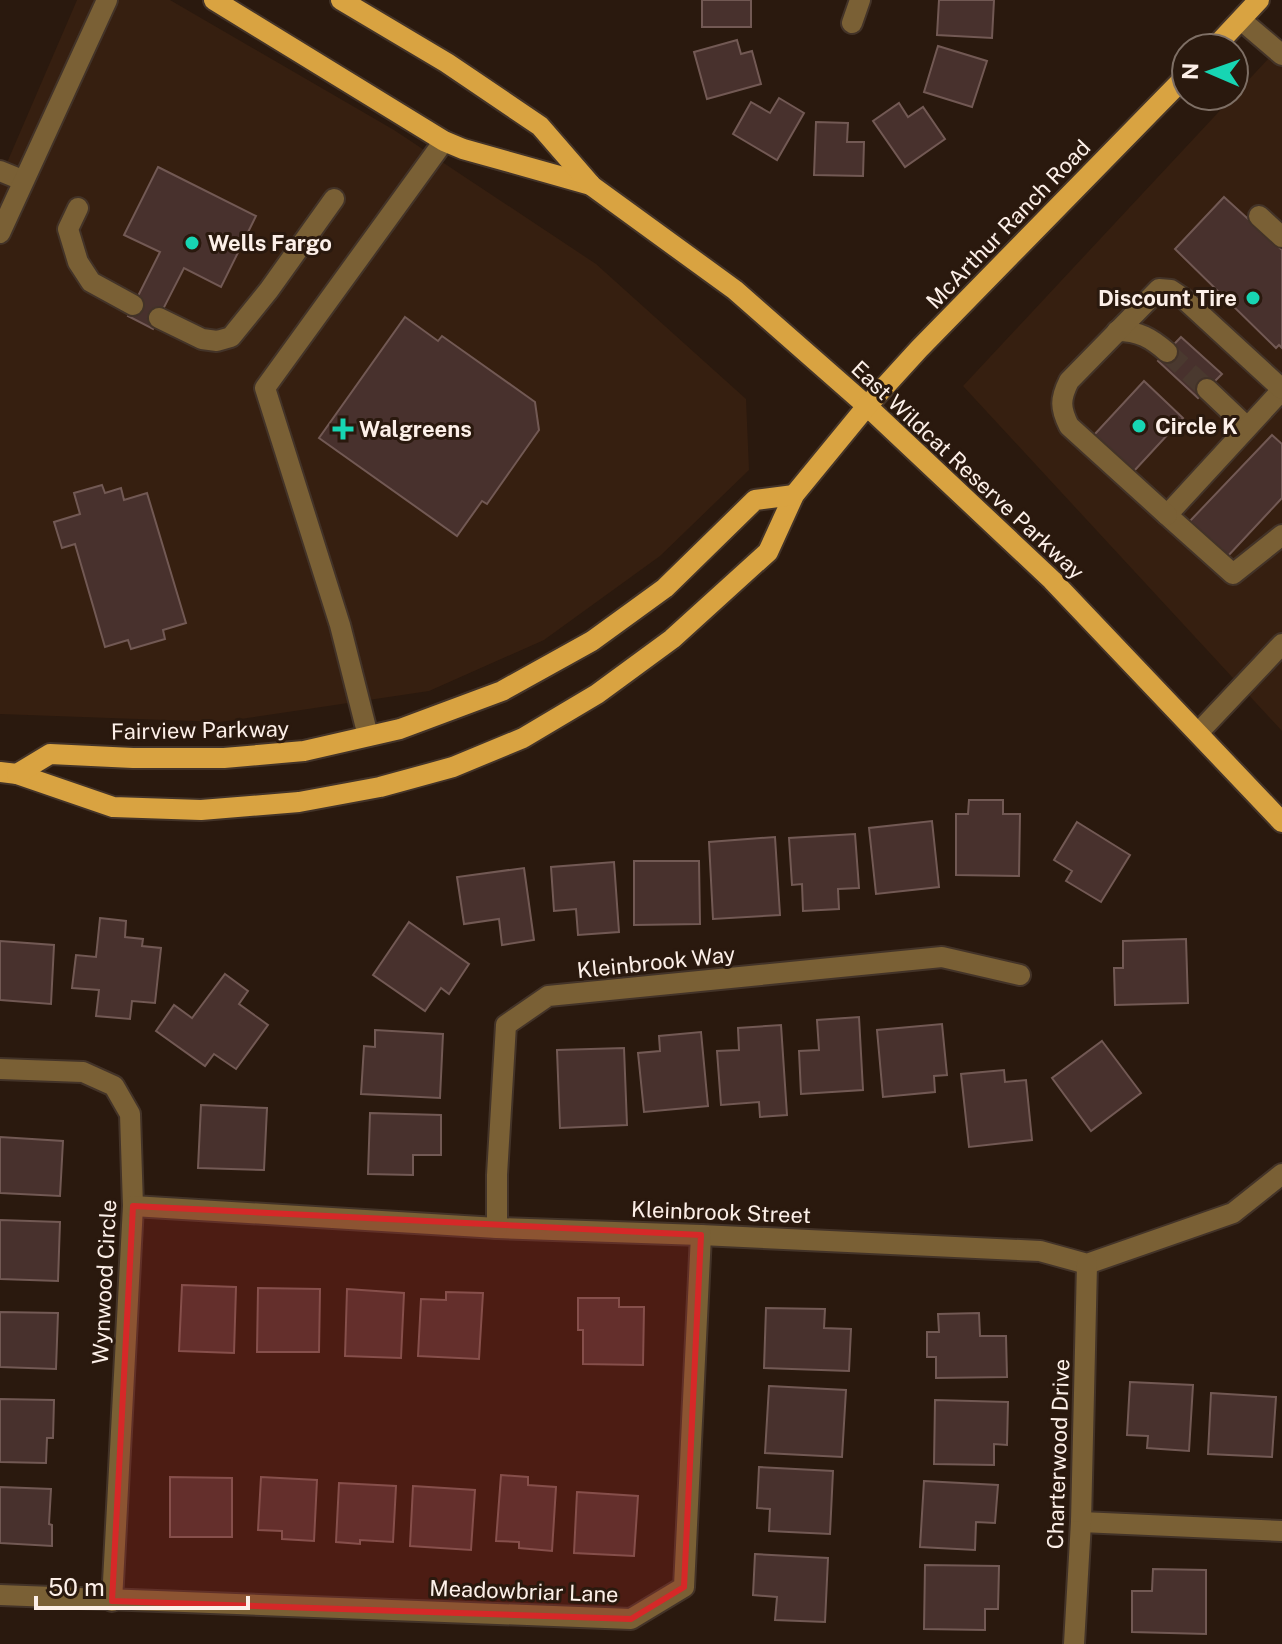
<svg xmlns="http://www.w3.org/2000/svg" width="1282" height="1644" font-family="'Public Sans',sans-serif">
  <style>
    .built { fill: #361f10 }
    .building { fill: #48312d; stroke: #725954; stroke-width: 2 }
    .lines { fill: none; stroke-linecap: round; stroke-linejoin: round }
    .minor-tunnel { stroke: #4a392f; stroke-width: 20; stroke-dasharray: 20 10; stroke-linecap: butt }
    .minor-casing { stroke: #433328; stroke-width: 24 }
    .major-casing { stroke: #433328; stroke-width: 24 }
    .minor { stroke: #7a6035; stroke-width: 20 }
    .major { stroke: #d9a341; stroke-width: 20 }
    .marked { fill: #d62828; fill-opacity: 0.2; stroke: #d62828; stroke-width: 6; stroke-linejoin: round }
    .poi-dot { fill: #17d5b3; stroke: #2a190e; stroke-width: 3 }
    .labels { text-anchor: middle; stroke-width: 6; stroke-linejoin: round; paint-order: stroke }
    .street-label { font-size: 22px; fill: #fcefe8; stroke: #2a190e }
    .poi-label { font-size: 22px; font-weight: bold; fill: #fcefe8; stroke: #2a190e; text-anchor: start }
  </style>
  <rect width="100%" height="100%" fill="#2a190e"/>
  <g class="built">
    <polygon points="77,0 170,0 394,130 596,264 746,399 749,470 660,556 544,640 429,691 220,722 0,714 0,179"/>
    <polygon points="1282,44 1282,731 963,386"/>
  </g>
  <g class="building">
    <rect x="702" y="0" width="49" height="27"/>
    <polygon points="939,0 994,0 992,38 937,35"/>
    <polygon points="737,40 741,54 752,51 761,84 707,99 694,52"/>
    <polygon points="938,46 987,61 972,107 924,92"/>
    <polygon points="779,98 804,113 777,160 733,134 751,102 770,113"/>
    <polygon points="899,103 908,117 923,107 945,139 905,167 873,121"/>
    <polygon points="816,122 848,123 847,142 864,142 863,176 814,175"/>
    <polygon points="158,167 256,216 221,287 184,268 153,329 128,316 160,252 124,235"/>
    <polygon points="1224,197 1282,250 1282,348 1279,345 1276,348 1175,249"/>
    <polygon points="405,317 438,341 442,336 535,402 539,430 487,504 482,501 457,536 319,438"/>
    <polygon points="1181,337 1222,374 1198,398 1158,361"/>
    <polygon points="1144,381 1183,418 1134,471 1094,435"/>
    <polygon points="1272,435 1282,444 1282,498 1227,557 1189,522"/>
    <polygon points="102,485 105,493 121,488 124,500 147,493 186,623 163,630 165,639 131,649 128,640 105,647 75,544 62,548 54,522 80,514 74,493"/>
    <polygon points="969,800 1003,800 1003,814 1020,814 1019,876 956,875 956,814 968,814"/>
    <polygon points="932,821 939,887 876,894 869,828"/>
    <polygon points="1077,822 1130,855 1101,902 1066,881 1072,871 1054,860"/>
    <polygon points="855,834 859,888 838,889 839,909 803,911 802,884 792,885 789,838"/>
    <polygon points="775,837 780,915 713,919 709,842"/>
    <polygon points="634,861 699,861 700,924 634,925"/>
    <polygon points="614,862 619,932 578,935 576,909 554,911 551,867"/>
    <polygon points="524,868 534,940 502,945 499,919 464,924 457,877"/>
    <polygon points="100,918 126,921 125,937 143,939 142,946 161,948 155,1003 132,1001 130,1019 96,1016 99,990 72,988 76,955 96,957"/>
    <polygon points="409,922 469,964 449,994 441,988 425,1011 373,975"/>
    <polygon points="1186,939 1188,1003 1115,1005 1114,968 1123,968 1123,941"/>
    <polygon points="0,941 54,945 51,1004 0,1000"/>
    <polygon points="225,974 248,991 239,1004 268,1025 236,1069 214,1054 205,1066 156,1031 174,1005 192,1018"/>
    <polygon points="859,1017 863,1090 801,1094 799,1051 819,1050 817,1020"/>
    <polygon points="942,1024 947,1075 934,1076 935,1092 883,1097 877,1030"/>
    <polygon points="781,1025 787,1115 760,1117 759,1102 721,1105 717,1051 739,1050 738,1028"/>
    <polygon points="375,1030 443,1034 440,1098 361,1094 364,1046 375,1047"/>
    <polygon points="701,1032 708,1106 644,1112 638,1053 660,1051 659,1036"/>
    <polygon points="1102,1041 1141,1093 1091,1131 1052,1078"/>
    <polygon points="624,1048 627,1125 560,1128 557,1050"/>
    <polygon points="1004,1070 1005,1082 1026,1080 1032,1140 969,1147 961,1074"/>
    <polygon points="201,1105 267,1108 264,1170 198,1168"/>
    <polygon points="370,1113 441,1115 441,1155 413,1155 413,1175 368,1174"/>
    <polygon points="0,1137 63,1141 60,1196 0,1193"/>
    <polygon points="0,1220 60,1222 58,1281 0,1279"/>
    <polygon points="182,1285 236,1287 234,1353 179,1351"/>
    <polygon points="258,1288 320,1289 319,1352 257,1352"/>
    <polygon points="347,1289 404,1293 401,1358 345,1356"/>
    <polygon points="446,1292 483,1293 479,1359 418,1356 421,1299 446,1300"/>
    <polygon points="578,1298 619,1298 619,1307 644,1307 643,1365 583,1364 583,1330 578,1330"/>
    <polygon points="766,1308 825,1309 824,1328 851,1329 849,1371 764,1368"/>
    <polygon points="0,1312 58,1313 56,1369 0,1367"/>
    <polygon points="979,1313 980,1336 1006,1336 1007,1377 936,1378 936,1357 927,1357 927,1332 939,1332 938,1314"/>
    <polygon points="1130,1382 1193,1385 1189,1451 1147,1448 1148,1436 1127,1435"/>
    <polygon points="769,1386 846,1390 842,1457 765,1453"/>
    <polygon points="1211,1393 1276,1397 1272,1457 1208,1454"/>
    <polygon points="0,1399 54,1400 53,1438 47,1438 46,1463 0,1462"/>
    <polygon points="935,1400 1008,1402 1007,1445 994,1444 994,1465 934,1464"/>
    <polygon points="759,1467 833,1471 830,1534 769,1531 770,1509 757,1508"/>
    <polygon points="501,1475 528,1477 528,1485 556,1487 552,1551 519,1548 519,1542 496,1541"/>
    <polygon points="170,1477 232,1478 232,1537 170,1537"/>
    <polygon points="261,1477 317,1480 314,1541 282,1539 282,1531 258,1530"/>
    <polygon points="924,1481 998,1485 995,1523 976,1522 975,1550 920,1547"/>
    <polygon points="339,1483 396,1486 393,1542 360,1540 360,1544 336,1542"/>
    <polygon points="413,1486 475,1490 471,1550 410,1546"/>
    <polygon points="0,1487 51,1489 49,1524 52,1525 52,1546 0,1543"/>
    <polygon points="577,1492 638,1496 634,1556 574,1553"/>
    <polygon points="755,1554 828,1558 825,1622 775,1620 777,1597 753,1595"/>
    <polygon points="925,1565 999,1566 998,1609 985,1609 985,1630 924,1629"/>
    <polygon points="1153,1569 1206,1570 1206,1634 1132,1632 1132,1591 1152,1591"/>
  </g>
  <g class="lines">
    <polyline class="minor-tunnel" points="1167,352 1207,389"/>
    <g class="minor-casing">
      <g id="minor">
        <polyline points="1241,20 1282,55"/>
        <polyline points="852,23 860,0"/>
        <polyline points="0,171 22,180"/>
        <polyline points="78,208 68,229 78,262 91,282 133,305"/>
        <polyline points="1259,216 1282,237"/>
        <polyline points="0,233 107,0"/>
        <polyline points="159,318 202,339 217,341 231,337 269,290 334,199"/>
        <path d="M 1117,331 C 1139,331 1151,338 1167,352"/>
        <polyline points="1207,389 1247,427"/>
        <polyline points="1282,390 1167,515 1233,574 1282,535"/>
        <path d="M 1167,515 L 1069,426 C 1060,408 1060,399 1069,381 L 1159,289 L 1171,290 L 1183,298 L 1282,389"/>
        <polyline points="1198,733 1282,644"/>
        <polyline points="368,736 340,625 265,388 444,141"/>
        <polyline points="0,1069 83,1072 114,1086 130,1114 133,1206 112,1601"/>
        <polyline points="133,1206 497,1228 701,1235 1040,1251 1087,1264 1233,1213 1282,1174"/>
        <polyline points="497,1228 497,1175 506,1025 548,996 942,957 1020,975"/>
        <polyline points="1081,1522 1282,1531"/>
        <polyline points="0,1595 631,1619 684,1587 701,1235"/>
        <polyline points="1074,1644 1081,1522 1087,1264"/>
      </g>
    </g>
    <g class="major-casing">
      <g id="major">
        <polyline points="214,0 444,141 463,149 591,185"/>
        <polyline points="341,0 447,63 540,126 592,186 735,290 867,406 1052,580 1282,822"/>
        <polyline points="1214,48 1259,0"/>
        <polyline points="0,772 17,774 113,807 201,810 299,802 380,787 453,767 523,738 597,694 672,639 768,552 794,495 867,406 919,349 1186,76"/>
        <polyline points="17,774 50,754 133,758 224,758 304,751 400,729 502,691 592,641 665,588 755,500 794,495"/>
      </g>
    </g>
    <use href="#minor" class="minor"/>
    <use href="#major" class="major"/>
  </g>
  <path class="marked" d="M 133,1206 L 701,1235 L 684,1587 L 631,1619 L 112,1601 Z"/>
  <g class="poi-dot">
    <circle cx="192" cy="243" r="8"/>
    <circle cx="1253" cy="298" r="8"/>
    <circle cx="1139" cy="426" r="8"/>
    <path d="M339 417h8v8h8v8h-8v8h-8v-8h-8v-8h8z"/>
  </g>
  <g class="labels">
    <g class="street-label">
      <text transform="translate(1008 224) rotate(-46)" y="8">McArthur Ranch Road</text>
      <text transform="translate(968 470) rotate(43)" y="8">East Wildcat Reserve Parkway</text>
      <text transform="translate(200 730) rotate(-1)" y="8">Fairview Parkway</text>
      <text transform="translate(656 962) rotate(-6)" y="8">Kleinbrook Way</text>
      <text transform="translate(721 1212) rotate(2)" y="8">Kleinbrook Street</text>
      <text transform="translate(104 1282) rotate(-87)" y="8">Wynwood Circle</text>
      <text transform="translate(1058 1454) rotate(-88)" y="8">Charterwood Drive</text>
      <text transform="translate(524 1591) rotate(2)" y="8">Meadowbriar Lane</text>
    </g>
    <g class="poi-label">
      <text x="208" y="251">Wells Fargo</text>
      <text x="1237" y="306" text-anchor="end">Discount Tire</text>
      <text x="1155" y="434">Circle K</text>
      <text x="359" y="437">Walgreens</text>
    </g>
  </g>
  <g transform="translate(1210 72) rotate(272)"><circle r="38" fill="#2a190e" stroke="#7e6f65" stroke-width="2"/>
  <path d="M0-6L14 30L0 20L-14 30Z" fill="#17d5b3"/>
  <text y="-12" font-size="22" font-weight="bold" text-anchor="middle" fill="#fcefe8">N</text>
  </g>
  <path d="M36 1596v12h212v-12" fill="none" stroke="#fcefe8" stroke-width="4"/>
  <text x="48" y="1596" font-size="24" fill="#fcefe8" stroke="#2a190e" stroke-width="6" paint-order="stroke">50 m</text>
</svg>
